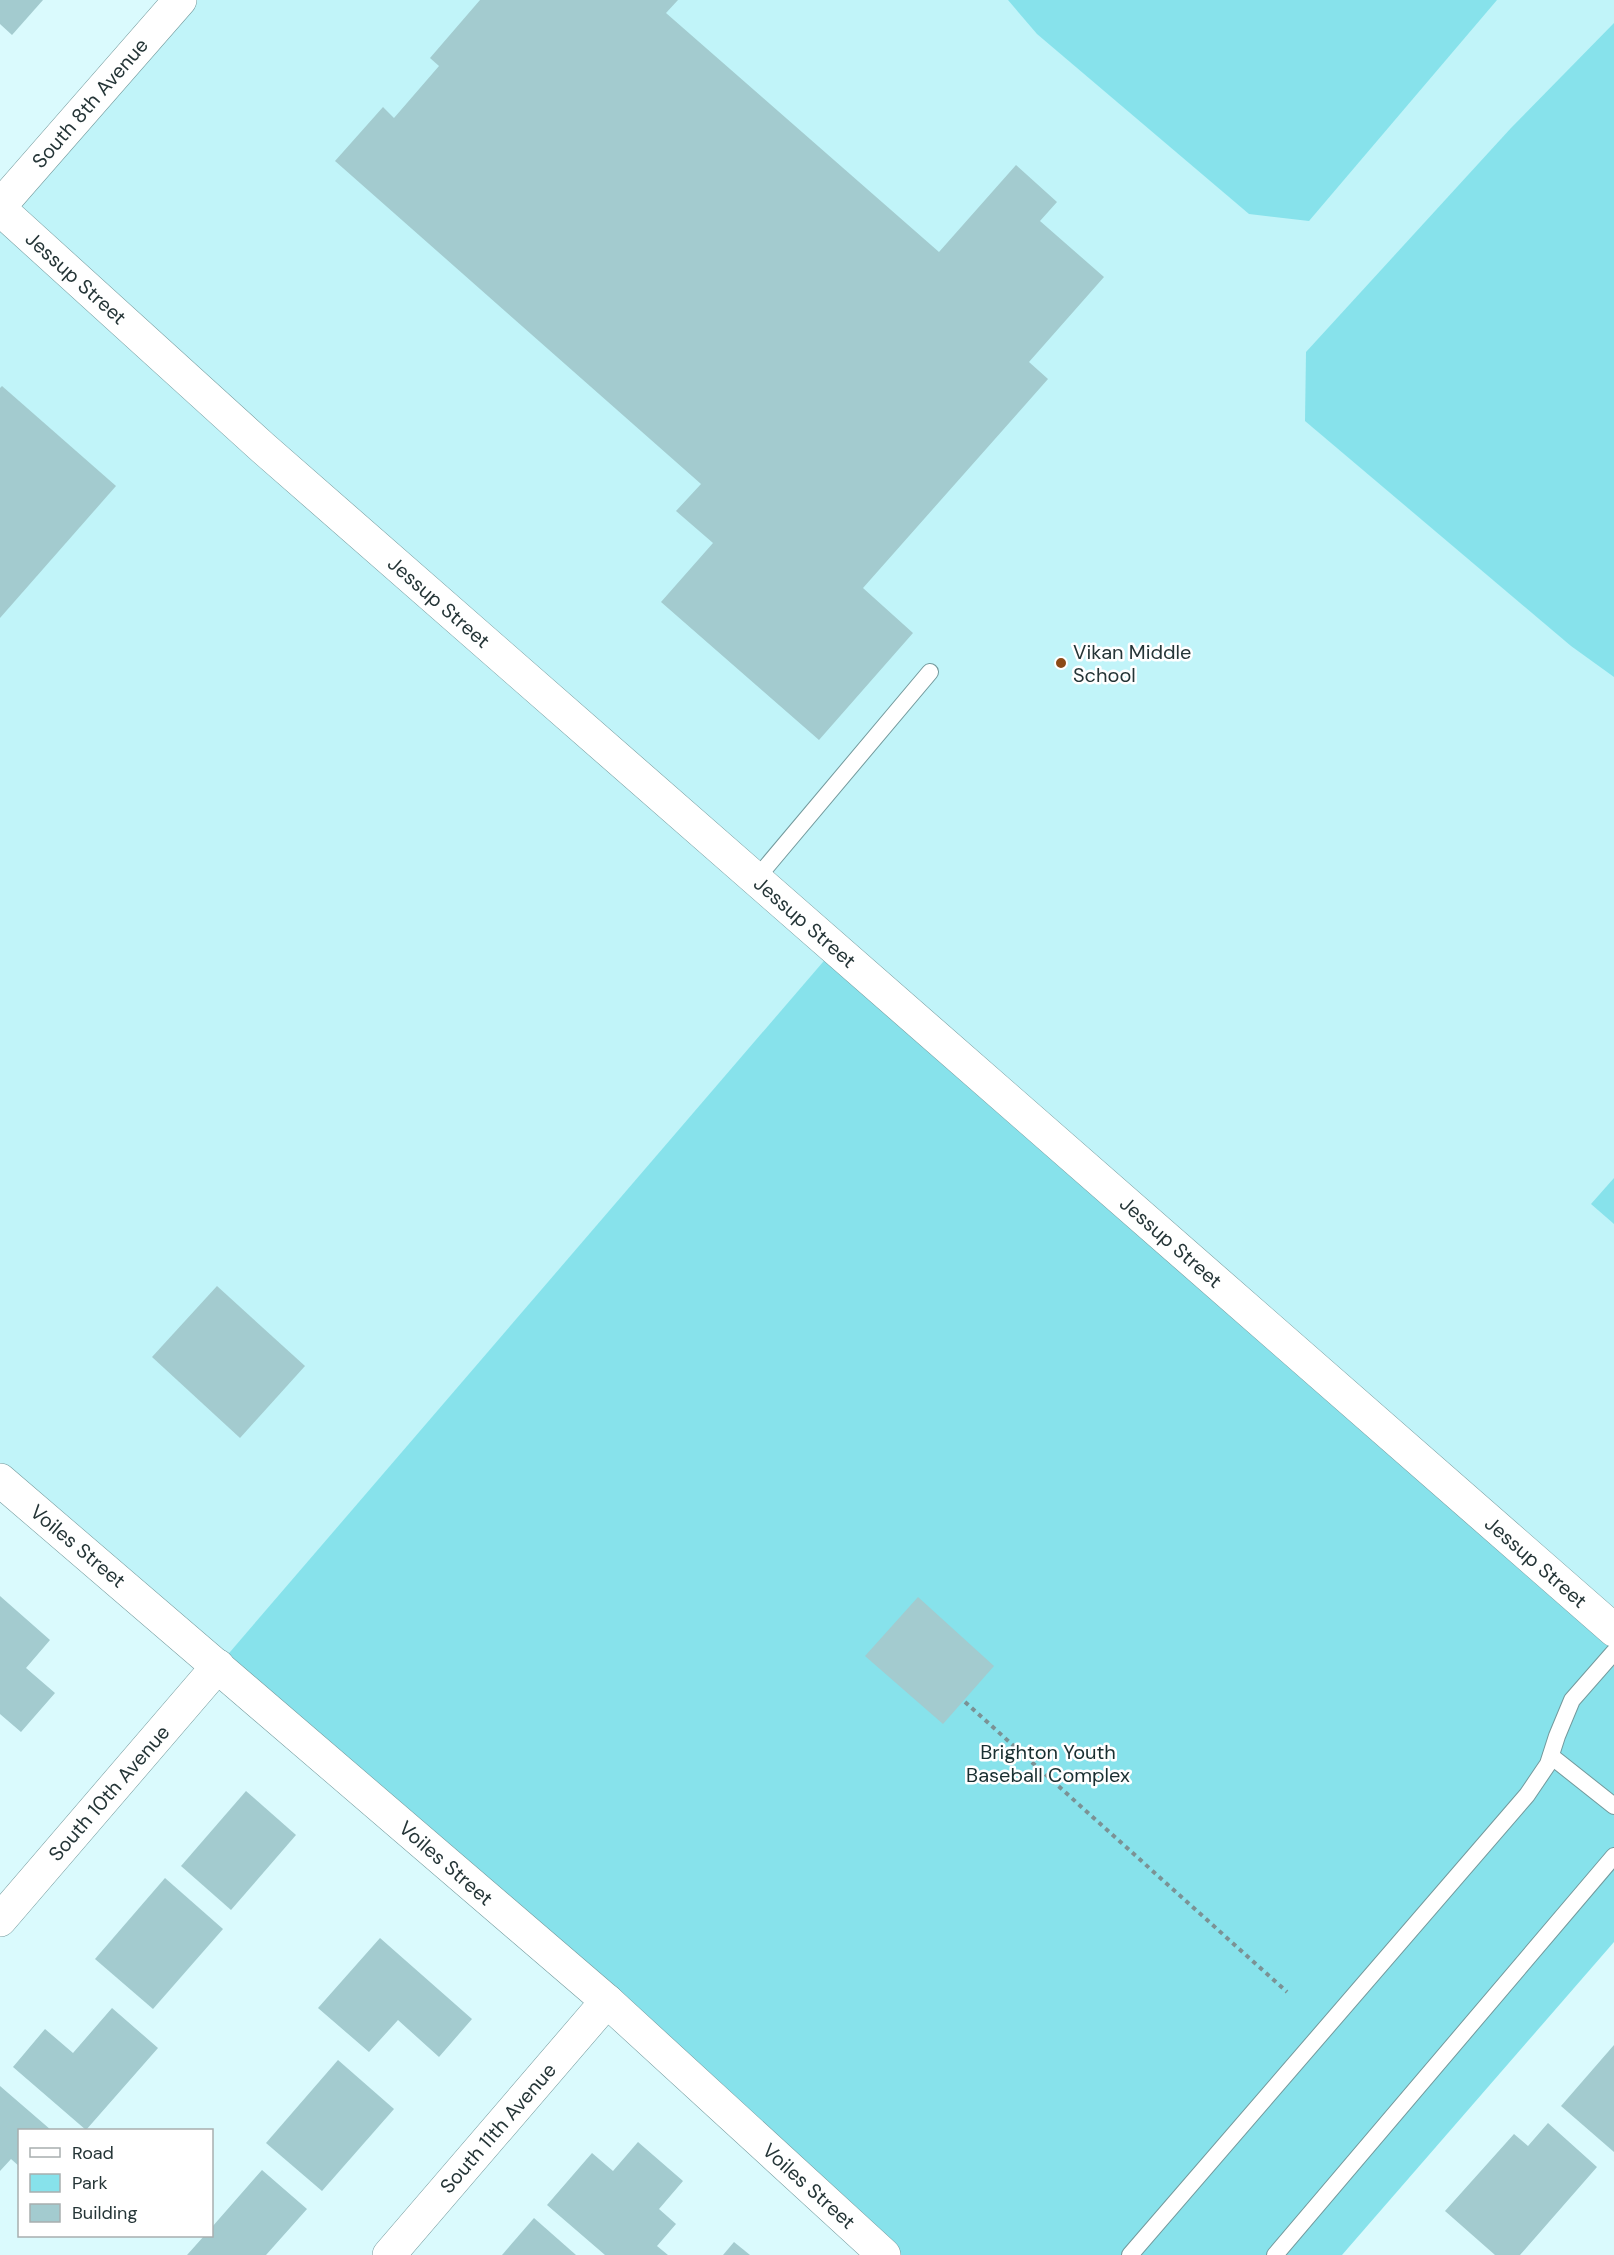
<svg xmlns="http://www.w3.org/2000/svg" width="1614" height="2255" font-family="'DM Sans',sans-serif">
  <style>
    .built { fill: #c1f4f9 }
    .green { fill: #87e2eb }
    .building { fill: #a3cbcf }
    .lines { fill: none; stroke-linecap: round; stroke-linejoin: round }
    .service-casing { stroke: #73999c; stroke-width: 18 }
    .minor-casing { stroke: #73999c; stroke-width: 34 }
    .tertiary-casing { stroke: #73999c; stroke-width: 34 }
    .path { stroke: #7b9295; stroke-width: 4; stroke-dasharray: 4.5 4.5; stroke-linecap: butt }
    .service { stroke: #fff; stroke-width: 16 }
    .minor { stroke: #fff; stroke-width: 33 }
    .tertiary { stroke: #fff; stroke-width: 33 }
    .poi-dot { fill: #8c4a17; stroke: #fff; stroke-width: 2 }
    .labels { text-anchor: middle; stroke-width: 5; stroke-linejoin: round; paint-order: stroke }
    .street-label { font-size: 20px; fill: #253537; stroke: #fff }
    .poi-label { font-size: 20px; fill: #253537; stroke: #fff; text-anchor: start }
    .park-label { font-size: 20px; fill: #192f31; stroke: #fff }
  </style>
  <rect width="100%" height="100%" fill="#dafafd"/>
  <polygon class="built" points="179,0 1614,0 1614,1630 218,1666 0,1480 0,206"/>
  <g class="green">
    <polygon points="1008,0 1497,0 1309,221 1249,214 1037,34"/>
    <polygon points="1614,23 1614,677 1571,646 1305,421 1306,352 1511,128"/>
    <polygon points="835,948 1614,1630 1614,1942 1342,2255 884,2255 218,1666"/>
    <polygon points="1614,1178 1614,1224 1591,1204"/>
  </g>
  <g class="building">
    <polygon points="0,0 43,0 12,35 0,24"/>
    <polygon points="480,0 678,0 666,13 939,252 1016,165 1057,202 1040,221 1104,277 1029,362 1048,379 863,588 913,633 819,740 661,602 713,543 676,511 701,484 335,161 383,107 394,118 439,66 430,58"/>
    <polygon points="2,386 116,486 0,618 0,388"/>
    <polygon points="217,1286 305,1366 240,1438 152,1357"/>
    <polygon points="0,1596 50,1640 26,1668 55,1693 21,1732 0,1714"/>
    <polygon points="918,1597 994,1666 943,1724 865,1656"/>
    <polygon points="246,1791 296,1835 231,1910 181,1866"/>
    <polygon points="165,1878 223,1929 153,2009 95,1959"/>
    <polygon points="380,1938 472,2019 439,2057 398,2020 369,2052 318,2008"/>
    <polygon points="112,2008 158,2048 86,2130 13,2067 45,2029 73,2053"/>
    <polygon points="1614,2045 1614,2152 1561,2106"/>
    <polygon points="338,2060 394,2109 322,2191 266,2143"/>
    <polygon points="0,2086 51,2130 20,2130 20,2167 11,2159 0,2171"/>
    <polygon points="1548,2123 1597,2167 1520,2255 1495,2255 1445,2211 1514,2134 1528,2146"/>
    <polygon points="638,2142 683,2181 659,2209 676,2224 657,2246 668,2255 605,2255 547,2205 592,2153 613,2171"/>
    <polygon points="262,2170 307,2209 266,2255 187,2255 204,2236 212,2236 212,2227"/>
    <polygon points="534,2218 576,2255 502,2255"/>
    <polygon points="734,2242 750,2255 723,2255"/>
  </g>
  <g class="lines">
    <g class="service-casing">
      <g id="service">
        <polyline points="756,879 930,672"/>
        <polyline points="1551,1756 1614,1806"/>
        <polyline points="1130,2255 1527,1795 1548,1764 1557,1736 1572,1700 1614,1652"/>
        <polyline points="1275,2255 1614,1856"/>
      </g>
    </g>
    <g class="minor-casing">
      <g id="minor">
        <polyline points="0,1480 607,2001 884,2255"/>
        <polyline points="0,1920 218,1666"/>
        <polyline points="389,2255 607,2001"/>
      </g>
    </g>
    <g class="tertiary-casing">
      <g id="tertiary">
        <polyline points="0,206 180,0"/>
        <polyline points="0,209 262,447 1614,1630"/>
      </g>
    </g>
    <polyline class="path" points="965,1702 1287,1992"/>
    <use href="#service" class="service"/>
    <use href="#minor" class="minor"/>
    <use href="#tertiary" class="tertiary"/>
  </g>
  <circle class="poi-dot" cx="1061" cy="663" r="6"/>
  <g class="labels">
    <g class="street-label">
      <text transform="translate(90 103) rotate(-49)" y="7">South 8th Avenue</text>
      <text transform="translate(76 278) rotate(42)" y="7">Jessup Street</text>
      <text transform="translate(439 602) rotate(41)" y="7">Jessup Street</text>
      <text transform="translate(805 922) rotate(41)" y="7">Jessup Street</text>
      <text transform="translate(1171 1242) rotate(41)" y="7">Jessup Street</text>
      <text transform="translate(78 1546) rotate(40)" y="7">Voiles Street</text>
      <text transform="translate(1536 1562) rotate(41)" y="7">Jessup Street</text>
      <text transform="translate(109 1793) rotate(-49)" y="7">South 10th Avenue</text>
      <text transform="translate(446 1863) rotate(41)" y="7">Voiles Street</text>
      <text transform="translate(498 2128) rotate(-49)" y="7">South 11th Avenue</text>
      <text transform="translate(809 2186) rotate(42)" y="7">Voiles Street</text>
    </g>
    <g class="poi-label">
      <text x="1073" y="659">Vikan Middle<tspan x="1073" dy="23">School</tspan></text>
    </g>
    <g class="park-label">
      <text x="1048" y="1759">Brighton Youth<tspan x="1048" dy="23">Baseball Complex</tspan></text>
    </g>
  </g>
  <rect x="18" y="2129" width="195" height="108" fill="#ffffff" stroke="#a8aeaf" stroke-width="1.5"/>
  <rect x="30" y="2148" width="30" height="9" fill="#ffffff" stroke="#a8aeaf" stroke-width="1.5"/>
  <text x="72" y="2159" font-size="18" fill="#253537">Road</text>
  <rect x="30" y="2174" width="30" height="18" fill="#87e2eb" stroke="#a8aeaf" stroke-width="1.5"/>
  <text x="72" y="2189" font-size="18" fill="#253537">Park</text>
  <rect x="30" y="2204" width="30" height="18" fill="#a3cbcf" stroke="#a8aeaf" stroke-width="1.5"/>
  <text x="72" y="2219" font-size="18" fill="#253537">Building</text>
</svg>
